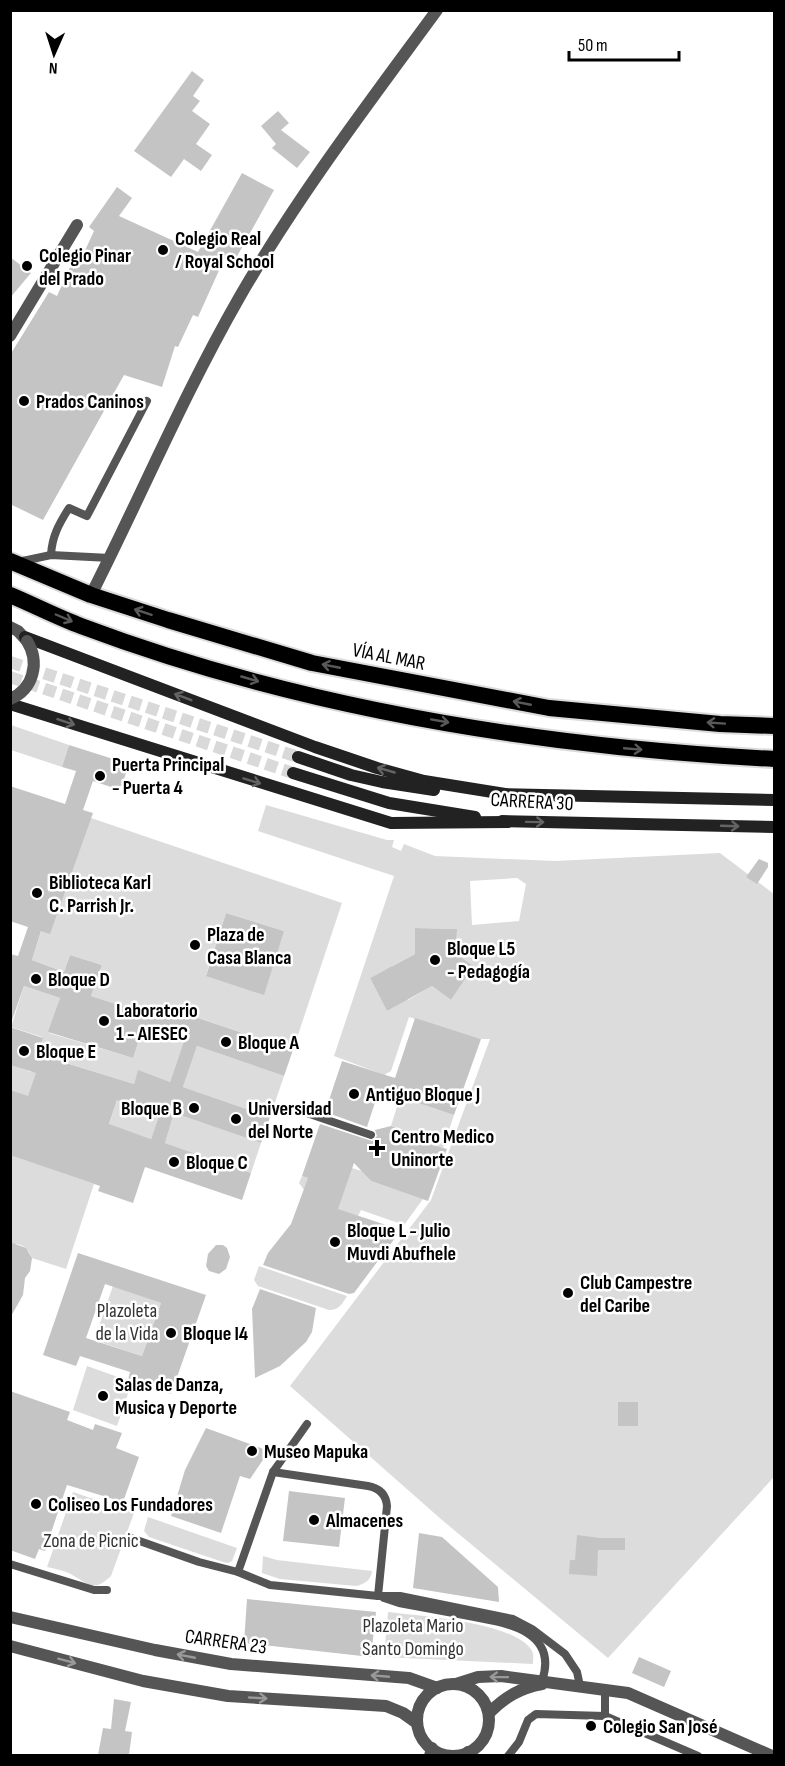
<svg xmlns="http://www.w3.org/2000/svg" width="785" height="1766" font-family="'Sofia Sans Condensed',sans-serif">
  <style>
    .green { fill: #dcdcdc; fill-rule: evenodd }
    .building { fill: #c4c4c4; fill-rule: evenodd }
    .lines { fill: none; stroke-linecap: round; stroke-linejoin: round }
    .secondary-tunnel { stroke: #d9d9d9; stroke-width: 12; stroke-dasharray: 12 6; stroke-linecap: butt }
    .trunk-casing { stroke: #dbdbdb; stroke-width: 20 }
    .service { stroke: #555; stroke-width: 8 }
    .minor { stroke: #555; stroke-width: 12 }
    .tertiary { stroke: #555; stroke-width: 12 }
    .secondary { stroke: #222; stroke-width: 12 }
    .trunk { stroke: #000; stroke-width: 16 }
    .tertiary-bridge { stroke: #555; stroke-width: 12 }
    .oneway { stroke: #595959 }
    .oneway2 { stroke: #646464 }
    .oneway3 { stroke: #999 }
    .poi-dot { fill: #000; stroke: #fff; stroke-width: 2 }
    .labels { text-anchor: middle; stroke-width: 5; stroke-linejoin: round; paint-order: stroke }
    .poi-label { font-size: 20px; font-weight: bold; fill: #000; stroke: #fff; text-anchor: start }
    .street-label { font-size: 20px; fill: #000; stroke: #fff }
    .park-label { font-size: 20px; fill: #333; stroke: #fff }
  </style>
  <rect width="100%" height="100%" fill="#fff"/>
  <g class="green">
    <polygon points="11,725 69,745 62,767 11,750"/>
    <path d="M 266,805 L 387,840 L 394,840 L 392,847 L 401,851 L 404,844 L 435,856 L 555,861 L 720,853 L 774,894 L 774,1477 L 608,1658 L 442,1520 L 290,1386 L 431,1200 L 490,1039 L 481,1039 L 409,1017 L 391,1071 L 384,1075 L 334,1056 L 394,876 L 258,831 ZM 517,878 L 526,884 L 519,921 L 472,925 L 470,881 ZM 415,928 L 457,929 L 456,954 L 474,966 L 451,1000 L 432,986 L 408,1000 L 392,966 L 415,954 ZM 385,970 L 401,1003 L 387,1011 L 370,978 Z"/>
    <path d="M 91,818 L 342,903 L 293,1050 L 161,1005 L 156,1017 L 91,996 L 102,965 L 70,955 L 64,972 L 32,960 L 65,856 ZM 226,913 L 284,931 L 206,975 Z"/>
    <polygon points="24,986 60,998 49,1033 133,1058 144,1025 185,1038 170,1082 138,1071 134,1084 38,1054 42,1037 11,1027"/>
    <polygon points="197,1046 284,1076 270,1117 183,1087"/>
    <polygon points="11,1065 31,1072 34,1065 108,1128 119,1094 160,1113 151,1139 119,1128 115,1139 11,1090"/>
    <polygon points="400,1097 454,1115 443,1148 429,1144 430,1138 391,1126"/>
    <polygon points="174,1113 261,1143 251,1173 165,1143"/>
    <path d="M 11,1155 L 94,1184 L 66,1269 L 32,1258 C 28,1248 21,1243 11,1244 Z"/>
    <polygon points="352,1168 362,1171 371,1181 423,1199 404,1225 361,1210 358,1216 302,1198 304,1190 299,1183 302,1176 344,1190"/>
    <path d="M 259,1266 L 347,1296 C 342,1304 339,1310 329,1310 L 258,1286 L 254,1280 Z"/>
    <polygon points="113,1286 161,1303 142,1356 94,1340"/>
    <polygon points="87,1366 132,1382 117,1426 73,1410"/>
    <path d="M 73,1492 L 134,1513 L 111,1576 C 95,1591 91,1586 74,1576 C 67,1571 56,1569 47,1567 Z"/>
    <polygon points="148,1517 237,1548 232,1561 228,1563 223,1562 149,1537 144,1531"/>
    <path d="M 263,1556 L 277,1560 L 372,1571 C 371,1580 365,1584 356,1586 L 280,1579 L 262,1573 Z"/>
    <path d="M 388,1612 C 420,1616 516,1622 532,1651 C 534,1655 533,1660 533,1664 L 384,1657 Z"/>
  </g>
  <g class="building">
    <polygon points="192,71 204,80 193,96 200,101 192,111 210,124 196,144 212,155 201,171 184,159 171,177 134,151"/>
    <polygon points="278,111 289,123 281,130 310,152 297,168 272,148 276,144 261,126"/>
    <polygon points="242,173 274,190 235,260 226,255 198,317 193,315 178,347 175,346 162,387 124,375 43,520 10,504 10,355 49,292 57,296 71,265 77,268 94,231 89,227 117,187 132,198 119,216 198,252"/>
    <polygon points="10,257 31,273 10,298"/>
    <path d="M 69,745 L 129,764 L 122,785 L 117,789 L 93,781 L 83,810 L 93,813 L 50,934 L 41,931 L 32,960 L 64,972 L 70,955 L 102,965 L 91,996 L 156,1017 L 160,1005 L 293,1050 L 284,1076 L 197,1046 L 183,1087 L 270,1117 L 261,1143 L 174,1113 L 165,1143 L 251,1173 L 242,1200 L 145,1167 L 133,1203 L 98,1191 L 100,1186 L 10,1155 L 10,1090 L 28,1096 L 36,1073 L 10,1065 L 10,1027 L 43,1038 L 37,1054 L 134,1084 L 138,1070 L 170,1082 L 185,1038 L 144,1025 L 133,1058 L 48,1032 L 60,998 L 24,986 L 12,1020 L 10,1020 L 10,954 L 18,956 L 28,927 L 10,921 L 10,786 L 65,804 L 76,771 L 62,767 ZM 117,1100 L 160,1113 L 151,1139 L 109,1124 Z"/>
    <polygon points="759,859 768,863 768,867 757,884 746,877"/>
    <polygon points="226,913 284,931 264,995 206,976"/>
    <polygon points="415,928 457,929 456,954 474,966 451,1000 432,986 387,1011 370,978 415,954"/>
    <polygon points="415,1018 481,1039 454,1115 379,1090 367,1127 325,1112 342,1061 395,1078"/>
    <polygon points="320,1124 372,1141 377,1136 375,1130 391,1126 430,1139 429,1144 447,1149 428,1201 371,1181 354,1163 338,1209 401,1230 354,1293 349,1294 263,1265 268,1253 291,1224 308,1178 302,1176"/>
    <polygon points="10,1242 26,1248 32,1258 30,1271 25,1278 23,1295 10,1318"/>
    <polygon points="216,1245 223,1245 227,1248 230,1257 226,1269 219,1274 209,1271 206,1266 208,1254"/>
    <path d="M 78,1253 L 206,1295 L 171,1394 L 128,1380 L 130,1372 L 80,1356 L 76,1366 L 43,1355 ZM 105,1284 L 161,1303 L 142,1356 L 86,1338 Z"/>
    <polygon points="260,1289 316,1308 312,1332 306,1342 280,1366 255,1378 252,1309"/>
    <polygon points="10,1391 70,1412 67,1420 93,1430 95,1424 122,1433 116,1448 139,1457 123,1502 67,1485 45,1551 39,1549 35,1559 10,1550"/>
    <rect x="618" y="1402" width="20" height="24"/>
    <polygon points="206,1428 269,1451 250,1479 240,1476 221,1533 171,1516 185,1470"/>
    <polygon points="289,1491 345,1498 339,1547 283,1541"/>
    <polygon points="419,1533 442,1537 498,1587 499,1602 413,1588"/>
    <polygon points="577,1535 600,1538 625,1538 625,1550 598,1550 597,1576 569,1574 570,1560 575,1560"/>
    <polygon points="247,1599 376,1612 371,1657 244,1643"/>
    <polygon points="639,1657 671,1671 664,1687 632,1673"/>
    <polygon points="114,1699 131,1702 125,1731 132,1732 129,1755 98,1755 103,1728 111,1729"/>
  </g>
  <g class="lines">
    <g class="secondary-tunnel">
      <polyline points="10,662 298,757"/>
      <polyline points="10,677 293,773"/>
    </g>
    <g class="trunk-casing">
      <g id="trunk">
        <polyline points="10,561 91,595 168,620 312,663 549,708 720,724 774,726"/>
        <path d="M 10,595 C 34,605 57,617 81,626 C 302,709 540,747 774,759"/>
      </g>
    </g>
    <g class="service">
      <path d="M 51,555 C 52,536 59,524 69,508 L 87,516 L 147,401"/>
      <polyline points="18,562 51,555 110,558"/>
      <polyline points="298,1110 371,1135"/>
      <path d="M 273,1472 L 368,1486 C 379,1488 386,1494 387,1506 L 378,1596"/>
      <polyline points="131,1538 199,1562 238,1572 270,1585 378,1596 400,1596 513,1619 532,1629 565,1654 577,1672 580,1686"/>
      <polyline points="10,1564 94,1590 107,1590"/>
      <polyline points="238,1572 273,1472 307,1424"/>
      <path d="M 384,1598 L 399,1603 C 421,1607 442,1611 464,1615 C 500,1622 560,1628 542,1681"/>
      <polyline points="605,1716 698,1756"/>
      <polyline points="508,1756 519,1742 528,1720 536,1714 605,1716 605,1689"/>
    </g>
    <g class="minor">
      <polyline points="10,336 77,225"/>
      <path d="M 91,595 C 141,496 184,394 239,298 C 297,197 368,104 437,10"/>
      <polyline points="430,1756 432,1748"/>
      <polyline points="466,1756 468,1752"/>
    </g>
    <g class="tertiary">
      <polyline points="10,627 18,631 27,641"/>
      <polyline points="10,1617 155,1650 231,1664 409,1678 437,1688"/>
      <polyline points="10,1646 143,1681 228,1696 386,1706 403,1713 417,1723"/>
      <polyline points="456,1684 478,1677 501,1676 628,1693 772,1756"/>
      <circle cx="453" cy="1720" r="36"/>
      <path d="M 489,1713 C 505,1697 520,1688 542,1684"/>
    </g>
    <g class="secondary">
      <polyline points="25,637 315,747 377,768 424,781 505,794"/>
      <polyline points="10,704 391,823 508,822"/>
      <polyline points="298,757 351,775 382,782 434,790"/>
      <polyline points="293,773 389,803 475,817"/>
      <polyline points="500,794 774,800"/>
      <polyline points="502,821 774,827"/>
    </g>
    <use href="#trunk" class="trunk"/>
    <path class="tertiary-bridge" d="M 10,699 C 34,689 40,662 27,641"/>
  </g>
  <defs><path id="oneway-shaft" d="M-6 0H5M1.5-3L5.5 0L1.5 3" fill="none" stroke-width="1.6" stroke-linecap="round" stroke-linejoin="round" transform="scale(1.5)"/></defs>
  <g class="oneway">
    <use href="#oneway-shaft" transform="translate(143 612) rotate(-162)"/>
    <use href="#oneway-shaft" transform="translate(64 618) rotate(23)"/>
    <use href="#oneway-shaft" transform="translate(331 666) rotate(-169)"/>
    <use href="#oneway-shaft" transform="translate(250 679) rotate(16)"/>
    <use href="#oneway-shaft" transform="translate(522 703) rotate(-169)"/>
    <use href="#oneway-shaft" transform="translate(440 721) rotate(10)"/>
    <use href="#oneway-shaft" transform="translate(716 723) rotate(-176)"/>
    <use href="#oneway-shaft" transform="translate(633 749) rotate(5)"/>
  </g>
  <g class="oneway2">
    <use href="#oneway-shaft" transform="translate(183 697) rotate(-159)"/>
    <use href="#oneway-shaft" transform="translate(66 722) rotate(18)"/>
    <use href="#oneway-shaft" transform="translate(386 770) rotate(-164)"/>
    <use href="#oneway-shaft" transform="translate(252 781) rotate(17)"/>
    <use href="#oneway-shaft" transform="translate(535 822) rotate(1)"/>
    <use href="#oneway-shaft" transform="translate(730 826) rotate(2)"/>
  </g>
  <g class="oneway3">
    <use href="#oneway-shaft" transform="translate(186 1656) rotate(-169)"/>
    <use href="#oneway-shaft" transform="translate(67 1661) rotate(15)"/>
    <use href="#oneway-shaft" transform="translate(380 1676) rotate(-175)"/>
    <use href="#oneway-shaft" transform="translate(499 1677) rotate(-179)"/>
    <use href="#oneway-shaft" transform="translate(258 1698) rotate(3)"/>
  </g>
  <g class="poi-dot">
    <circle cx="163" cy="250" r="6"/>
    <circle cx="27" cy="266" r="6"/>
    <circle cx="24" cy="401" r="6"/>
    <circle cx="100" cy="776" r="6"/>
    <circle cx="37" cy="893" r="6"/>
    <circle cx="195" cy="945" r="6"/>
    <circle cx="435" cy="960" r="6"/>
    <circle cx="36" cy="979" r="6"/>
    <circle cx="104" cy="1021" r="6"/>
    <circle cx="226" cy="1042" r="6"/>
    <circle cx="24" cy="1051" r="6"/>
    <circle cx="354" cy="1094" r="6"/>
    <circle cx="194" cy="1108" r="6"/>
    <circle cx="236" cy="1119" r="6"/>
    <path d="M374 1139h6v6h6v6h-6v6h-6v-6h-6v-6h6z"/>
    <circle cx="174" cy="1162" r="6"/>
    <circle cx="335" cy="1242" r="6"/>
    <circle cx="568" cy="1293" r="6"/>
    <circle cx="171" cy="1333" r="6"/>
    <circle cx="103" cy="1396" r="6"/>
    <circle cx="252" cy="1451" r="6"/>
    <circle cx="36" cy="1504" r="6"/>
    <circle cx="314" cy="1520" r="6"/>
    <circle cx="591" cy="1726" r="6"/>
  </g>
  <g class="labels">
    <g class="poi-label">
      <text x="175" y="245">Colegio Real<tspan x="175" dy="23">/ Royal School</tspan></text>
      <text x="39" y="262">Colegio Pinar<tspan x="39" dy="23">del Prado</tspan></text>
      <text x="36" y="408">Prados Caninos</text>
      <text x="112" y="771">Puerta Principal<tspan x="112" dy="23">- Puerta 4</tspan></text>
      <text x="49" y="889">Biblioteca Karl<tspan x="49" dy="23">C. Parrish Jr.</tspan></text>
      <text x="207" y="941">Plaza de<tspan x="207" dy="23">Casa Blanca</tspan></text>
      <text x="447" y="955">Bloque L5<tspan x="447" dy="23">- Pedagogía</tspan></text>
      <text x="48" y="986">Bloque D</text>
      <text x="116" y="1017">Laboratorio<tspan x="116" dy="23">1 - AIESEC</tspan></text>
      <text x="238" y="1049">Bloque A</text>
      <text x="36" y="1058">Bloque E</text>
      <text x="366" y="1101">Antiguo Bloque J</text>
      <text x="182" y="1115" text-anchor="end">Bloque B</text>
      <text x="248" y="1115">Universidad<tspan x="248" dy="23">del Norte</tspan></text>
      <text x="391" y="1143">Centro Medico<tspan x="391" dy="23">Uninorte</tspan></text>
      <text x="186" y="1169">Bloque C</text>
      <text x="347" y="1237">Bloque L - Julio<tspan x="347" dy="23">Muvdi Abufhele</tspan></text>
      <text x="580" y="1289">Club Campestre<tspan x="580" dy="23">del Caribe</tspan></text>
      <text x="183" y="1340">Bloque I4</text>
      <text x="115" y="1391">Salas de Danza,<tspan x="115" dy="23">Musica y Deporte</tspan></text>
      <text x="264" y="1458">Museo Mapuka</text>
      <text x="48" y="1511">Coliseo Los Fundadores</text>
      <text x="326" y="1527">Almacenes</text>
      <text x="603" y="1733">Colegio San José</text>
    </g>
    <g class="street-label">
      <text transform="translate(389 656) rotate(11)" y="7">VÍA AL MAR</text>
      <text transform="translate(532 801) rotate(3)" y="7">CARRERA 30</text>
      <text transform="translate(226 1641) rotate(8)" y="7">CARRERA 23</text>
    </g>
    <g class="park-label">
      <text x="127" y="1317">Plazoleta<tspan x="127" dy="23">de la Vida</tspan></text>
      <text x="91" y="1547">Zona de Picnic</text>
      <text x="413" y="1632">Plazoleta Mario<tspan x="413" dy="23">Santo Domingo</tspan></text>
    </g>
  </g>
  <rect width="785" height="1766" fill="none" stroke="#000000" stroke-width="24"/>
  <g transform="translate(54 54) rotate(183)" stroke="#ffffff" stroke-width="4.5" paint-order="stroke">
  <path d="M0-4.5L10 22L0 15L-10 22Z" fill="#000000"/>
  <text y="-9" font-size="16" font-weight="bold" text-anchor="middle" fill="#000000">N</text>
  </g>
  <path d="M569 51v9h110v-9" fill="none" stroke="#000000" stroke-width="3"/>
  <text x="578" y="51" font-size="18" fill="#000000" stroke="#ffffff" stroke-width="4.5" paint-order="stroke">50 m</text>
</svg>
